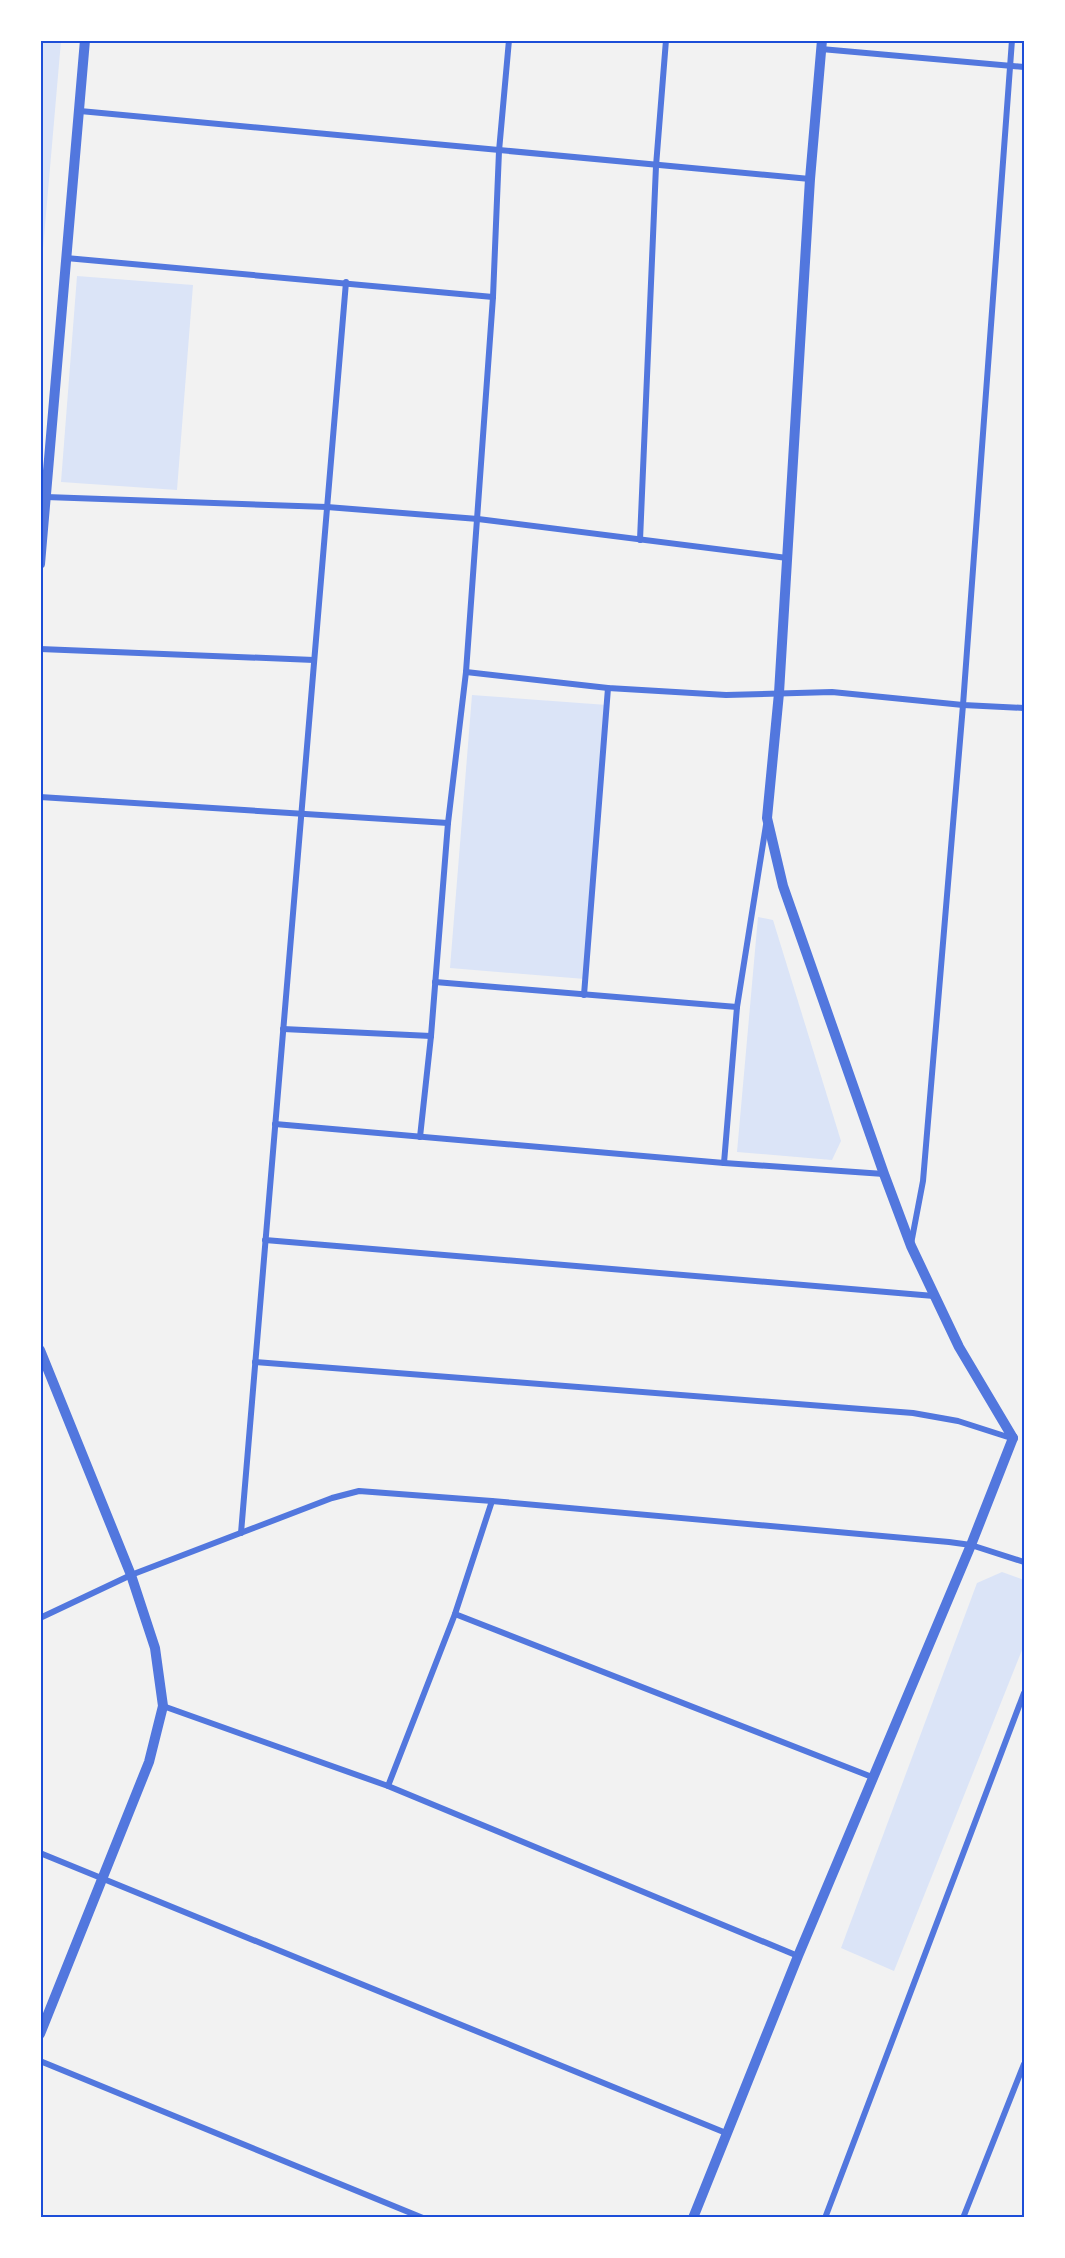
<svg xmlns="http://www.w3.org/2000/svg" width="1065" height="2258" font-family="Spectral,serif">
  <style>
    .green { fill: #dbe4f7 }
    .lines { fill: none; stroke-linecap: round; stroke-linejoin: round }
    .minor { stroke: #5277de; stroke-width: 6 }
    .tertiary { stroke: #5277de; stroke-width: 10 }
    .neatline { fill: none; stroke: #1d4ed8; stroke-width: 2 }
  </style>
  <rect width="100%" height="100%" fill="#f2f2f2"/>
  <g class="green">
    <polygon points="41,40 61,41 41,272 40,41"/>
    <polygon points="77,276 193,285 177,490 61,482"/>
    <polygon points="472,695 607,705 585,979 450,968"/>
    <polygon points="758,917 773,920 841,1141 832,1160 737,1152"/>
    <polygon points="1002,1572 1024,1580 1024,1645 894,1971 841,1948 977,1583"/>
  </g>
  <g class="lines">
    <g class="minor">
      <polyline points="821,49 1024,67"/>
      <polyline points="80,111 810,179"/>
      <polyline points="66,258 493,297"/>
      <polyline points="46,497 327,507 478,519 787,558"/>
      <polyline points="640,540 656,166 666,40"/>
      <polyline points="40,649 314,660"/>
      <polyline points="466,672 608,688 726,695 832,692 963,705 1024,708"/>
      <polyline points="40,797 448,823"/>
      <polyline points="435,982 737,1007"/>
      <polyline points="584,995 608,688"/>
      <polyline points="283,1029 431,1036"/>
      <polyline points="275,1124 724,1163 884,1174"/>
      <polyline points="420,1137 431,1036 448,823 466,672 493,297 499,151 509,40"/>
      <polyline points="724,1163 737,1007 766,825"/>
      <polyline points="265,1240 934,1296"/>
      <polyline points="911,1244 923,1181 963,705 1012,40"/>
      <polyline points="255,1362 913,1413 958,1421 1011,1438"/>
      <polyline points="241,1533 346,282"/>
      <polyline points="455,1614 872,1777"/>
      <polyline points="40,1618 131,1575 332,1498 359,1491 492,1501 949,1542 971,1545 1024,1562"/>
      <polyline points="163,1706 388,1786 798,1956"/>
      <polyline points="388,1786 455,1614 492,1501"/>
      <polyline points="40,1853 726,2133"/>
      <polyline points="40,2061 423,2218"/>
      <polyline points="825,2218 1024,1693"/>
      <polyline points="963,2218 1024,2064"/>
    </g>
    <g class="tertiary">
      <polyline points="822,40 810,179 779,693 767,818 783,886 884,1174 911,1246 959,1347 1013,1438"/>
      <polyline points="40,564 85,40"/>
      <polyline points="40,1350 131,1575 155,1648 163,1706 149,1762 40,2034"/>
      <polyline points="693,2218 798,1956 971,1545 1013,1438"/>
    </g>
  </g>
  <rect width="1065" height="2258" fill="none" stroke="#ffffff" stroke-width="84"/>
  <rect x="42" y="42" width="981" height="2174" class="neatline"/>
</svg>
